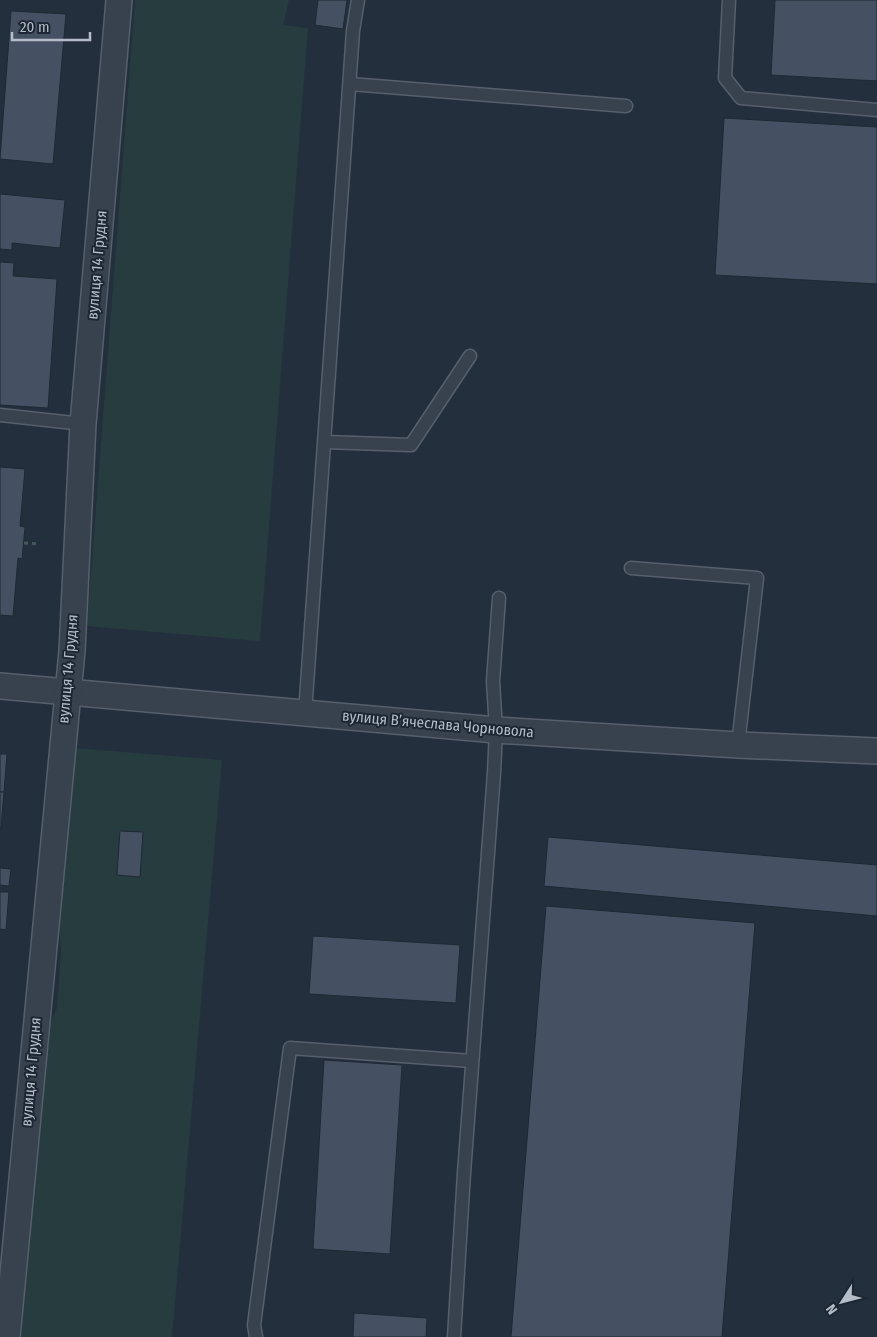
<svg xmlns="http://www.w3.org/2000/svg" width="877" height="1337" font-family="'Fira Sans Condensed',sans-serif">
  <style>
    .green { fill: #263c3f }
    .building { fill: #455162; stroke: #1f2835 }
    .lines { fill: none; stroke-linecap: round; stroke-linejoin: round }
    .lane-casing { stroke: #565f6c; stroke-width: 15 }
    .street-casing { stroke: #565f6c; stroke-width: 28 }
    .path { stroke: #44595c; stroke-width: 3; stroke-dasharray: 4 4; stroke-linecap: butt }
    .lane { stroke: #38414e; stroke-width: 12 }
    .street { stroke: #38414e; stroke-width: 25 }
    .labels { text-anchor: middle; stroke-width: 4; stroke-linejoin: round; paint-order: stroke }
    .street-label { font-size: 15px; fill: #b4bcc9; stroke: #1d2633 }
  </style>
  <rect width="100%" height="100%" fill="#242f3e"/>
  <g class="green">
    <polygon points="135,0 289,0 283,25 308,28 260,641 87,626"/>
    <polygon points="74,748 222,760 172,1337 18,1337 46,1033 57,1008 61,950 59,920"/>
  </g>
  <g class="building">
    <polygon points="318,0 347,0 343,29 315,25"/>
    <polygon points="775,0 877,0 877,81 771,75"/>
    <polygon points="11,11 66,14 53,164 0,159"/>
    <polygon points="724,118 877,127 877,284 715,275"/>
    <polygon points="0,194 65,200 60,248 12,243 12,250 0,249"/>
    <polygon points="0,262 14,263 13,276 57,279 48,408 0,405"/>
    <polygon points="0,467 25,469 20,526 25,527 22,559 18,558 13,616 0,615"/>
    <polygon points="0,754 7,754 4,792 0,792"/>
    <polygon points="0,792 4,792 1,828 0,828"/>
    <polygon points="120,831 143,832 140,877 117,875"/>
    <polygon points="548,837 877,865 877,916 544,886"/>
    <polygon points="0,868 11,869 9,886 0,885"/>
    <polygon points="0,892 9,892 6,930 0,929"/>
    <polygon points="546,906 755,923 722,1337 511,1337"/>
    <polygon points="313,936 460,945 456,1003 309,994"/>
    <polygon points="324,1060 402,1065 390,1254 313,1249"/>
    <polygon points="354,1313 427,1318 426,1337 353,1337"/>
  </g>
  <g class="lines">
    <g class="lane-casing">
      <g id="lane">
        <polyline points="729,0 725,78 741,98 877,110"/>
        <polyline points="350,84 626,106"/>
        <polyline points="0,415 83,424"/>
        <polyline points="325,442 411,445 470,356"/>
        <polyline points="631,568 757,578 738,745"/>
        <polyline points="305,713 353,31 358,0"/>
        <polyline points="256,1337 254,1325 290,1048 472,1061"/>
        <polyline points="454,1337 464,1173 494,773 496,730 493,681 499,598"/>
      </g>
    </g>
    <g class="street-casing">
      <g id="street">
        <polyline points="0,686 496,730 738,745 877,751"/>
        <polyline points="7,1337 72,651 83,424 119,0"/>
      </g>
    </g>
    <polyline class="path" points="24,543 38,544"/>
    <use href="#lane" class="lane"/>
    <use href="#street" class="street"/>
  </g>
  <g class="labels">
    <g class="street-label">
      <text transform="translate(97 265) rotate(-85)" y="5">вулиця 14 Грудня</text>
      <text transform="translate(68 669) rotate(-85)" y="5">вулиця 14 Грудня</text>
      <text transform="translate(438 724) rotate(5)" y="5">вулиця Вʼячеслава Чорновола</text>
      <text transform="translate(31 1072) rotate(-85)" y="5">вулиця 14 Грудня</text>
    </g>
  </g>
  <g transform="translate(842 1302) rotate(234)" stroke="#1d2633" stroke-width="4" paint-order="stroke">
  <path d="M0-4L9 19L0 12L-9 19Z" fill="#b4bcc9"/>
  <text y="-8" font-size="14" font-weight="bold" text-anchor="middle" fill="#b4bcc9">N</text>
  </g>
  <path d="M12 32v8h78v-8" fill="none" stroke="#b4bcc9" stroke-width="2.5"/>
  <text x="20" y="32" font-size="15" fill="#b4bcc9" stroke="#1d2633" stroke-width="4" paint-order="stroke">20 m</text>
</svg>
